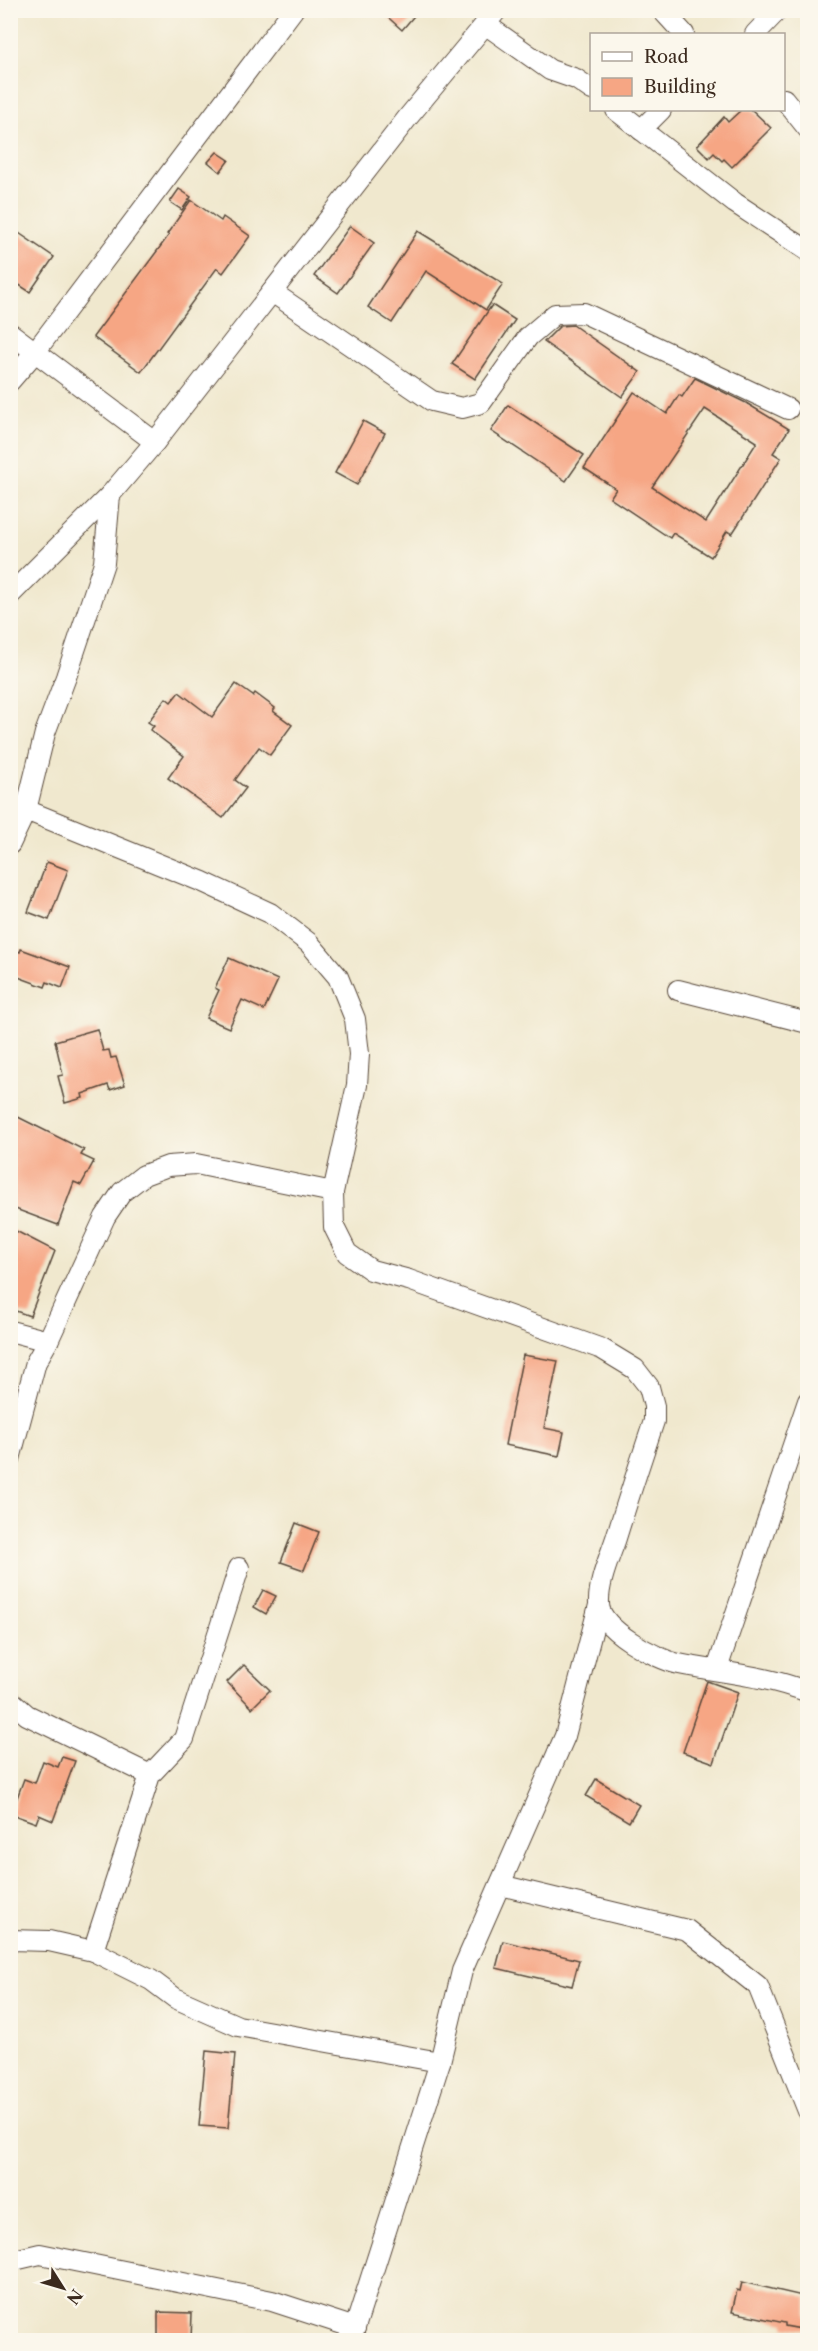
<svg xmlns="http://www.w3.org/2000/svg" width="818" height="2351" font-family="'Libre Caslon Text',serif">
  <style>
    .building { fill: #f6a684; fill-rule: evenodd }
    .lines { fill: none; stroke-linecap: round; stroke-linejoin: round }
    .street-casing { stroke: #564638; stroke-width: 22 }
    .street { stroke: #fff; stroke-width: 20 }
  </style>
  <rect width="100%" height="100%" fill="#fbf7ec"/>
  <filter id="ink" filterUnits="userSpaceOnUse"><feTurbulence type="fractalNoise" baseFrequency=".0167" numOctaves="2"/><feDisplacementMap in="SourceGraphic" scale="12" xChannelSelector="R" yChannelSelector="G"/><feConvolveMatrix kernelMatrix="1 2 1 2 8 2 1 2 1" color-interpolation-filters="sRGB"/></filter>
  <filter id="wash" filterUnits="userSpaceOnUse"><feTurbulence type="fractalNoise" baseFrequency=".008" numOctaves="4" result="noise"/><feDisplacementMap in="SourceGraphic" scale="24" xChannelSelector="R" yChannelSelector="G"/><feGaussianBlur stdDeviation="1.35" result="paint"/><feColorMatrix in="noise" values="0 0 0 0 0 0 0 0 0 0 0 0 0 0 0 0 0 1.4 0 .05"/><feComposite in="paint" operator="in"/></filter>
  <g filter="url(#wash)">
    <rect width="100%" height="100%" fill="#f0e8ce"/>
    <g id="blocks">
      <g class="building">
        <polygon points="380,10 419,10 402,30"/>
        <polygon points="741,110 752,110 771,128 732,167 724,159 722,161 714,153 709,158 697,146 724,117 728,122"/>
        <polygon points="217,152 229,160 220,172 208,162"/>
        <polygon points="179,189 191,197 182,210 170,202"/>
        <polygon points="191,200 221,221 223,217 250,236 223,273 217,268 141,372 93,337 169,235 167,234"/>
        <polygon points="350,226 374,243 338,293 314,276"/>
        <polygon points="10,227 54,257 30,292 10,279"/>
        <polygon points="418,231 503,284 486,310 426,271 392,323 368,307"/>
        <polygon points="492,305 515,320 475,379 452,364"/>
        <polygon points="573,325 640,372 622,397 544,342 560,326"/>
        <path d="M 695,378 L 746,403 L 789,429 L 773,453 L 781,458 L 732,534 L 727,531 L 711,557 L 673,533 L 670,538 L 610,498 L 616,489 L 584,468 L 634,392 L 667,414 L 679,395 L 682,397 ZM 705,409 L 757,442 L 706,522 L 652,487 Z"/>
        <polygon points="508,405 584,455 566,481 491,431"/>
        <polygon points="363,421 385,433 357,485 335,473"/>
        <polygon points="236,684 253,696 255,693 275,708 273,711 292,725 270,755 259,747 235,780 246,788 223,818 168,778 184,756 150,730 154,726 148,722 166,698 171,702 179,692 212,717"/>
        <polygon points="47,862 68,870 49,920 28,912"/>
        <polygon points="10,949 20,952 21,949 70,967 62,988 47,982 45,987 10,974"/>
        <polygon points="229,958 278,980 264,1010 242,1000 229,1028 206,1018 219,990 215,988"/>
        <polygon points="97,1029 103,1051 109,1050 111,1058 116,1057 125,1085 110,1090 108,1085 82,1094 83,1098 65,1103 58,1076 63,1075 55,1041"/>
        <polygon points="10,1113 84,1150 81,1155 94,1161 81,1185 74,1182 58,1225 10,1207"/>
        <polygon points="14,1230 55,1251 30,1316 10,1309 10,1241"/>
        <polygon points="523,1355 558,1361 544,1428 564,1432 559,1456 505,1445"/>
        <polygon points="296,1523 319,1532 304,1570 281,1562"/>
        <polygon points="263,1590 276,1596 266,1614 254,1607"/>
        <polygon points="244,1665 270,1690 252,1708 227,1682"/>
        <polygon points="707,1681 738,1692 714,1763 683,1752"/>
        <polygon points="62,1757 75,1761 53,1821 39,1815 36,1823 11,1814 24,1779 35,1783 43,1761 58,1767"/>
        <polygon points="596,1779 639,1805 629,1822 586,1796"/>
        <polygon points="503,1941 579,1960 572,1986 496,1968"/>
        <polygon points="206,2051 235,2054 228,2128 199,2126"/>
        <polygon points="742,2282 807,2297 807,2330 785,2326 785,2323 732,2312 737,2290 740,2291"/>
        <polygon points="158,2312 192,2313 191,2340 158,2340"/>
      </g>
    </g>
  </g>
  <g filter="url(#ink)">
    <use href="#blocks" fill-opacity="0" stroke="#564638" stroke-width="1.5"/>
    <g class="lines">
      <g class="street-casing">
        <g id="street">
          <polyline points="662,10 684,34"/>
          <polyline points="485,24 550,70 576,79 592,90"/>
          <polyline points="755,34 778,10"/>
          <polyline points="784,99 808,129"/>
          <polyline points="616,110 735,203 808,251"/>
          <polyline points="641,130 661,110"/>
          <polyline points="272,292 432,401 462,408 481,403 528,337 555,314 584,313 788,409"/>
          <polyline points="10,333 155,442"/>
          <polyline points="10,381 35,352 293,10"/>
          <polyline points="10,595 110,495 155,442 409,116 497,10"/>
          <path d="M 26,810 L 203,882 L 270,913 L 309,943 L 338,977 L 355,1019 L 359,1054 L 357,1085 L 333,1192 L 334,1227 L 347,1253 L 371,1270 L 409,1280 L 602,1349 L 635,1369 L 649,1387 L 654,1406 L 654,1421 C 641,1460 628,1499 616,1538 C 609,1559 598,1583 599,1604 C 599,1629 658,1660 679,1664 C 724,1673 764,1675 808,1692"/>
          <polyline points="10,844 26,810 45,733 66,677 104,563 110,495"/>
          <polyline points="678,990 808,1023"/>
          <polyline points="10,1331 48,1341"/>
          <polyline points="10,1459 36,1362 48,1341 105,1217 122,1192 144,1175 168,1166 196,1164 333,1192"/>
          <polyline points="717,1669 808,1401"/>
          <polyline points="10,1700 27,1715 150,1775"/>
          <polyline points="500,1885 687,1930 758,1986 808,2111"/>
          <polyline points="10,1940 49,1941 93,1951 151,1980 175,1998 238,2026 440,2062"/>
          <polyline points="93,1951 150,1775 184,1739 239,1568"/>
          <polyline points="10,2261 40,2254 272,2301 355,2328"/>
          <polyline points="351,2340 440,2062 462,1971 565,1736 599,1605"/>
        </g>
      </g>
      <use href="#street" class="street"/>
    </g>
  </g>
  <rect width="818" height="2351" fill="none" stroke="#fbf7ec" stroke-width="36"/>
  <rect x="590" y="33" width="195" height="78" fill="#fbf7ec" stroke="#aea59a" stroke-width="1.5"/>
  <rect x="602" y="52" width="30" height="9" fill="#ffffff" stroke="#aea59a" stroke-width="1.5"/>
  <text x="644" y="63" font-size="18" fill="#3b2a1e">Road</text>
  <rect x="602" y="78" width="30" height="18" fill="#f6a684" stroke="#aea59a" stroke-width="1.5"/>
  <text x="644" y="93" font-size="18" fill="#3b2a1e">Building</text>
  <g transform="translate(63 2288) rotate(127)" stroke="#fbf7ec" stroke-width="4.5" paint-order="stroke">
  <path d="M0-4.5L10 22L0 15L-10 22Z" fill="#3b2a1e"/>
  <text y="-9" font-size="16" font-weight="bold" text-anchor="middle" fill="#3b2a1e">N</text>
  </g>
</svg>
